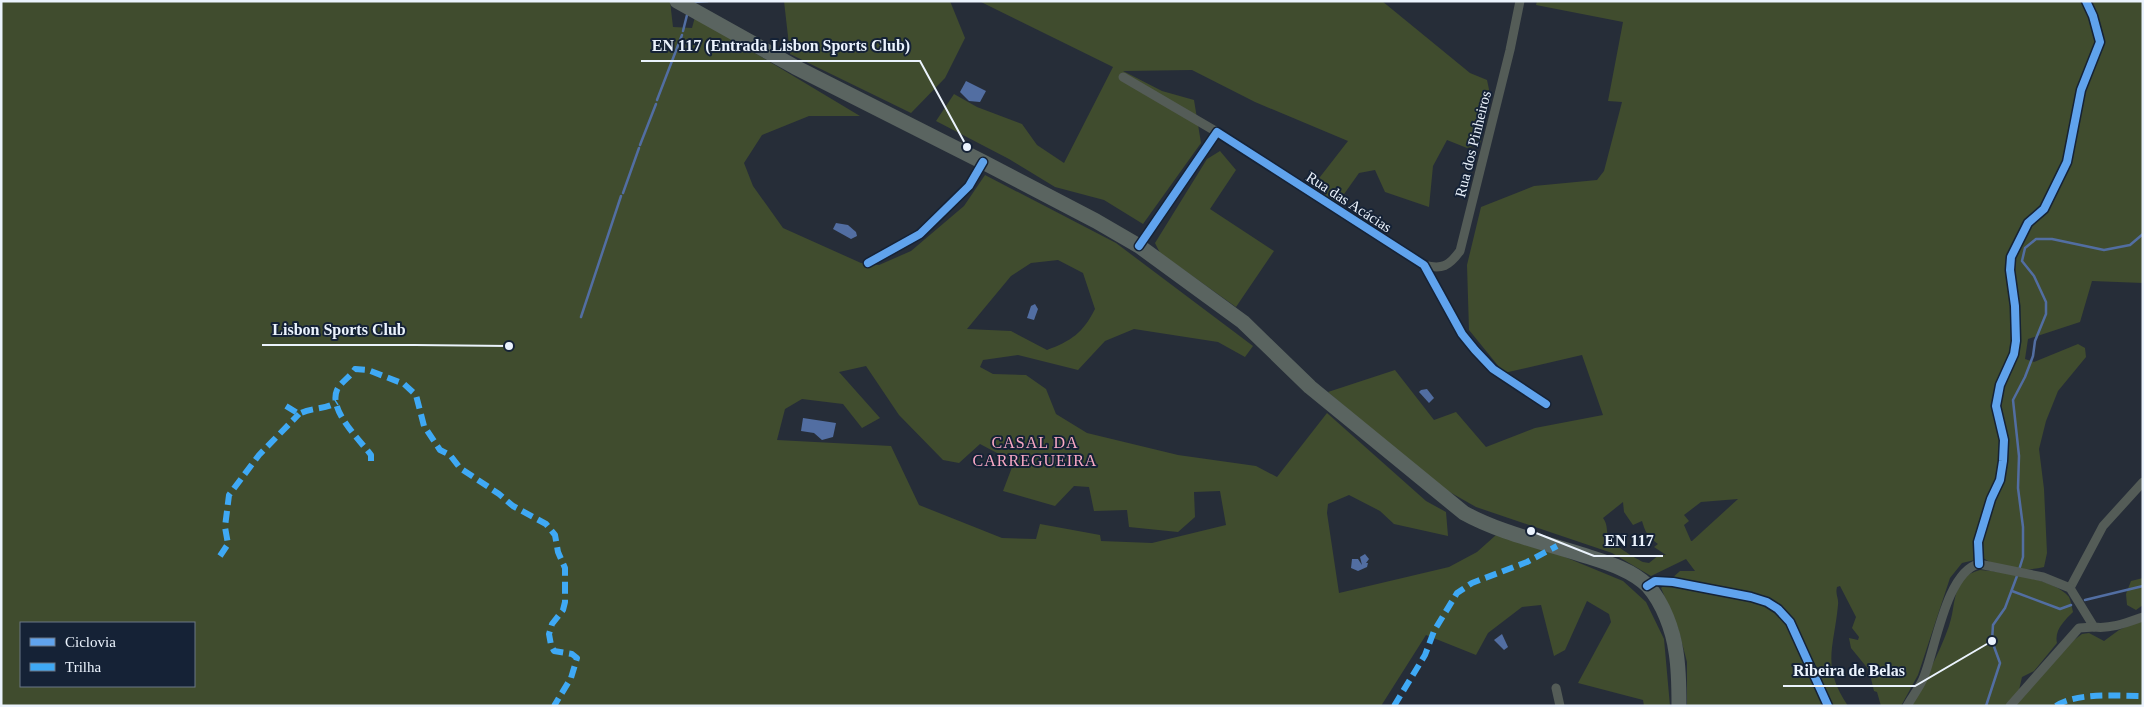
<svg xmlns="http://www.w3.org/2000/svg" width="2144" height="707" font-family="Georgia,serif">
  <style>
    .green { fill: #404c2e; fill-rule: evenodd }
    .water { fill: #526ea2 }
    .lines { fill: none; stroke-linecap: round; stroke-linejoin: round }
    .stream { stroke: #526ea2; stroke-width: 2.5 }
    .street { stroke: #545c57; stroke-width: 9 }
    .primary { stroke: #5a6460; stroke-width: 15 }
    .quiet { stroke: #3fa9f5; stroke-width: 6; stroke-dasharray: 12 6; stroke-linecap: butt }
    .cycleway-casing { stroke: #152236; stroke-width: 11 }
    .cycleway { stroke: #60a3ed; stroke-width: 8 }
    .labels { text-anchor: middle; stroke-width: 4; stroke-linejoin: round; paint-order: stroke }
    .street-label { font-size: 15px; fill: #ebf3fd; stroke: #152236 }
    .neighbourhood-label { font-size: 16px; letter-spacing: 1px; fill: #faa9c5; stroke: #152236 }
    .leader { fill: none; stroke: #ebf3fd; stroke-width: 2 }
    .callout-dot { fill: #ebf3fd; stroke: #152236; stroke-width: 2 }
    .callout-label { font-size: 16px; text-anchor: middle; font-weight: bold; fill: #ebf3fd; stroke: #152236; stroke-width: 4; stroke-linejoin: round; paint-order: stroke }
  </style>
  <rect width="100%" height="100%" fill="#262d38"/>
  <g class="green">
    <path d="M 1,1 L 670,1 L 673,27 L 692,28 L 695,17 L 860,116 L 809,116 L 762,135 L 744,163 L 753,186 L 783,228 L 861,263 L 879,265 L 911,251 L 964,206 L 985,175 L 1116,243 L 1253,346 L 1245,357 L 1218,342 L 1134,329 L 1105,341 L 1078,370 L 1018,355 L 983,360 L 980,367 L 993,374 L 1026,375 L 1046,389 L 1056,414 L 1087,433 L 1178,455 L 1256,466 L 1277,477 L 1327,413 L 1426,501 L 1446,512 L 1448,536 L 1394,524 L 1380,511 L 1349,495 L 1328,504 L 1327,513 L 1339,593 L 1449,567 L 1477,552 L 1496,535 L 1543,548 L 1623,581 L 1646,602 L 1664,639 L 1670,706 L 1644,706 L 1643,700 L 1578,683 L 1611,622 L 1609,614 L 1587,601 L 1565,650 L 1554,656 L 1541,605 L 1522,607 L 1488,633 L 1476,655 L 1426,635 L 1381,706 L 1,706 ZM 1058,260 L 1083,273 L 1095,309 C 1083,333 1071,341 1047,350 L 1011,331 L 967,329 L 1011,276 L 1031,263 ZM 866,366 L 899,415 L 943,460 L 959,463 L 980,444 L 1014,462 L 1003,491 L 1055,506 L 1074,486 L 1089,487 L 1094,511 L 1127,510 L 1129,527 L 1178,532 L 1195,517 L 1194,492 L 1220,491 L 1226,525 L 1152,543 L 1101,541 L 1100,535 L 1040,524 L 1036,539 L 1002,538 L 919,505 L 891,446 L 777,440 L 785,409 L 802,399 L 843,404 L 862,428 L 880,418 L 839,372 ZM 21,623 L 194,623 L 194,686 L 21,686 Z"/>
    <polygon points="784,1 950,1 965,38 945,78 911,113 790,54"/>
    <polygon points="979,1 1382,1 1470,73 1487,80 1491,99 1480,144 1467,148 1447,140 1433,166 1429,207 1385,192 1375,170 1359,173 1337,204 1313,186 1348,141 1255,102 1192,70 1123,71 1162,91 1194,100 1201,143 1143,224 1104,200 1055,187 1009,159 936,121 954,94 977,107 1022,124 1037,145 1064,163 1113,67"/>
    <path d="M 1537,1 L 2143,1 L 2143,283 L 2092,281 L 2080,322 L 2028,339 L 2025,359 L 2034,362 L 2078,344 L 2085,348 L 2086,357 L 2058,391 L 2046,421 L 2039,449 L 2044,489 L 2047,553 L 2044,567 C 2024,572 2001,570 1983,558 L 1962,563 L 1950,578 L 1918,675 L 1901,706 L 1881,706 L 1877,692 L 1874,691 L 1869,670 L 1851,648 L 1849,638 L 1858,640 L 1859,637 L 1852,628 L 1856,617 L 1840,586 L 1837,587 C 1835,595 1839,598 1838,605 C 1834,648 1821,666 1848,706 L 1687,706 L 1687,662 L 1678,628 L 1661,588 L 1680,571 L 1695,571 L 1686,559 L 1651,576 L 1612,553 L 1476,507 L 1432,482 L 1328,392 L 1395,370 L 1434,420 L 1456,412 L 1486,447 L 1535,428 L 1603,415 L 1582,355 L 1504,373 L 1469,330 L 1467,265 L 1481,207 L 1534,186 L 1597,180 L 1604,171 L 1622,102 L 1608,101 L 1623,22 L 1536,5 ZM 1738,499 L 1692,541 L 1691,541 L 1684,525 L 1689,521 L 1684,515 L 1701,502 ZM 1623,502 L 1624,512 L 1633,525 L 1642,521 C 1646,534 1647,535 1658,544 L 1654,547 L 1666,555 L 1659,555 L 1649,563 L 1643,562 C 1635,558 1611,544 1608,536 C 1606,529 1608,525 1603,518 Z"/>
    <polygon points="1220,151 1236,170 1210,209 1274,251 1236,307 1160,253 1155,243 1207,159"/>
    <path d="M 1980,570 C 2004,572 2053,578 2069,597 C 2071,601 2072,608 2073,612 C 2065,620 2054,630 2057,643 L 2034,671 L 2022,677 L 2019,690 L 2007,706 L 1910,706 C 1925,680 1939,654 1949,626 C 1955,609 1952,596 1963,579 C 1967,574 1974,572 1980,570 Z"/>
    <polygon points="2143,578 2143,605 2136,610 2127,605 2126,594 2131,581"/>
    <polygon points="2143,619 2143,706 2015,706 2066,646 2082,634 2089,633 2104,641 2119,630"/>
  </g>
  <g class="water">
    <polygon points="966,81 986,91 980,102 969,101 960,92"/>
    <polygon points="836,223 848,225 856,232 857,236 851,239 833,229"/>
    <polygon points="1035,304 1038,309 1034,320 1027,318 1031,306"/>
    <polygon points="1427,389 1434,398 1429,403 1419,392 1421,390"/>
    <polygon points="803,418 836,423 833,437 822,440 814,433 801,431"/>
    <polygon points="1365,554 1369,559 1366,563 1368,563 1367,567 1358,571 1351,568 1352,559 1358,559 1362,565 1360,557"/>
    <polygon points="1502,634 1508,647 1504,650 1494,640"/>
  </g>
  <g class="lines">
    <g class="stream">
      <polyline points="693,2 708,1"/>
      <polyline points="683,31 687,15"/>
      <polyline points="657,100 682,35"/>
      <polyline points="640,145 656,104"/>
      <polyline points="623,193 639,148"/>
      <polyline points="581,317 621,196"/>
      <polyline points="2019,570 2023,557 2023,527 2018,488 2019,456 2013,400 2025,377 2033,356 2035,341 2046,314 2046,302 2034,276 2022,261 2025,248 2036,239 2052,239 2104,250 2130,245 2143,234"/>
      <polyline points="2012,591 2060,609 2071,605"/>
      <polyline points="2085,600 2143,586"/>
      <polyline points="1986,706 2000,663 1992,641 1993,625 2005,608 2017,576"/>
    </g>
    <g class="street">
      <polyline points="1123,77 1217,132"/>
      <polyline points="1139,246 1217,132 1424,265 1462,334 1475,350 1493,369 1546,404"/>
      <polyline points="868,263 920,234 969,186 983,162"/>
      <path d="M 1424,265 C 1442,270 1449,266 1460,251 L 1510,50 L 1520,1"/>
      <polyline points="1979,564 1978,542 1991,499 2000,480 2003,461 2004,440 1996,406 2000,385 2014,354 2016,341 2015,306 2010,270 2011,257 2028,223 2044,209 2067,162 2081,90 2100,42 2093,16 2086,1"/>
      <polyline points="1647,586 1655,581 1673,582 1751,597 1767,602 1778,609 1790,622 1828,706"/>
      <polyline points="2070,588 2103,526 2143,482"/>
      <polyline points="1556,688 1560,706"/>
      <path d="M 1907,706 C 1912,697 1919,688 1923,679 C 1935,652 1946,571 1979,564 L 2043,577 L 2070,588 L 2094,627 C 2111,629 2126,623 2143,617"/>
      <polyline points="2010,706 2079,628 2094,627"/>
    </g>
    <path class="primary" d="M 677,1 L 795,67 L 983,162 L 1096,221 L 1139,246 L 1243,322 L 1310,387 L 1464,513 C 1500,533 1543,542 1583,555 C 1605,562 1631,569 1648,586 C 1663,603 1673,630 1676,652 C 1679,670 1679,688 1679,706"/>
    <g class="quiet">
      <path d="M 286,406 L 299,414 C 312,407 325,410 337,402"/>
      <path d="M 371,461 L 371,455 C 360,440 328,410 337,390 C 341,382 350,377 355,369 L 368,370 L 404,384 L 416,395 L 424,426 L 440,450 L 450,455 L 460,468 L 499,494 L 513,506 L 546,524 L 555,535 L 558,552 L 565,568 L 565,602 L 563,610 L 552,624 L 549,634 L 551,645 L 554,651 L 572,654 L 577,658 L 571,678 L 554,706"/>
      <polyline points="220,556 228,544 225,527 229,495 259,455 299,414"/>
      <polyline points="1394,706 1425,655 1434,631 1457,593 1472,583 1527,562 1557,546"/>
      <path d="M 2056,706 C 2076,692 2119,696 2143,696"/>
    </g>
    <g class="cycleway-casing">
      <g id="cycleway">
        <polyline points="1139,246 1217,132 1424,265 1462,334 1475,350 1493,369 1546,404"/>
        <polyline points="868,263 920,234 969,186 983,162"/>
        <polyline points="1979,564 1978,542 1991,499 2000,480 2003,461 2004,440 1996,406 2000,385 2014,354 2016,341 2015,306 2010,270 2011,257 2028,223 2044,209 2067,162 2081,90 2100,42 2093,16 2086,1"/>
        <polyline points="1647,586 1655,581 1673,582 1751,597 1767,602 1778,609 1790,622 1828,706"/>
      </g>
    </g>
    <use href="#cycleway" class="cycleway"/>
  </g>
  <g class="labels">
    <g class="street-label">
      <text transform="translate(1473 144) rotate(-76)" y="5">Rua dos Pinheiros</text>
      <text transform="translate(1349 202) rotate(33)" y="5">Rua das Acácias</text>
    </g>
    <g class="neighbourhood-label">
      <text x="1035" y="448">CASAL DA<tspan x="1035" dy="18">CARREGUEIRA</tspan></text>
    </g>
  </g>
  <path class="leader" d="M967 147L920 61H641M509 346L415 345H262M1531 531L1594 556H1663M1992 641L1915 686H1783"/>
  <g class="callout-dot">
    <circle cx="967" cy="147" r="5"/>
    <circle cx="509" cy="346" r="5"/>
    <circle cx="1531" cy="531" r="5"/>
    <circle cx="1992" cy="641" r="5"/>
  </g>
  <g class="callout-label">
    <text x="781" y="51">EN 117 (Entrada Lisbon Sports Club)</text>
    <text x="339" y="335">Lisbon Sports Club</text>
    <text x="1629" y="546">EN 117</text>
    <text x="1849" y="676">Ribeira de Belas</text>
  </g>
  <rect width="2144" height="707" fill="none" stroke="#ebf3fd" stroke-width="5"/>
  <rect x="20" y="622" width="175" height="65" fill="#152236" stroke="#6b7686"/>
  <rect x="30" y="638" width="25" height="8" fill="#60a3ed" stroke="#6b7686"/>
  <text x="65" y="647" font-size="15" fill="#ebf3fd">Ciclovia</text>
  <rect x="30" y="663" width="25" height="8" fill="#3fa9f5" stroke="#6b7686"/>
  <text x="65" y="672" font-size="15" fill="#ebf3fd">Trilha</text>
</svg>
